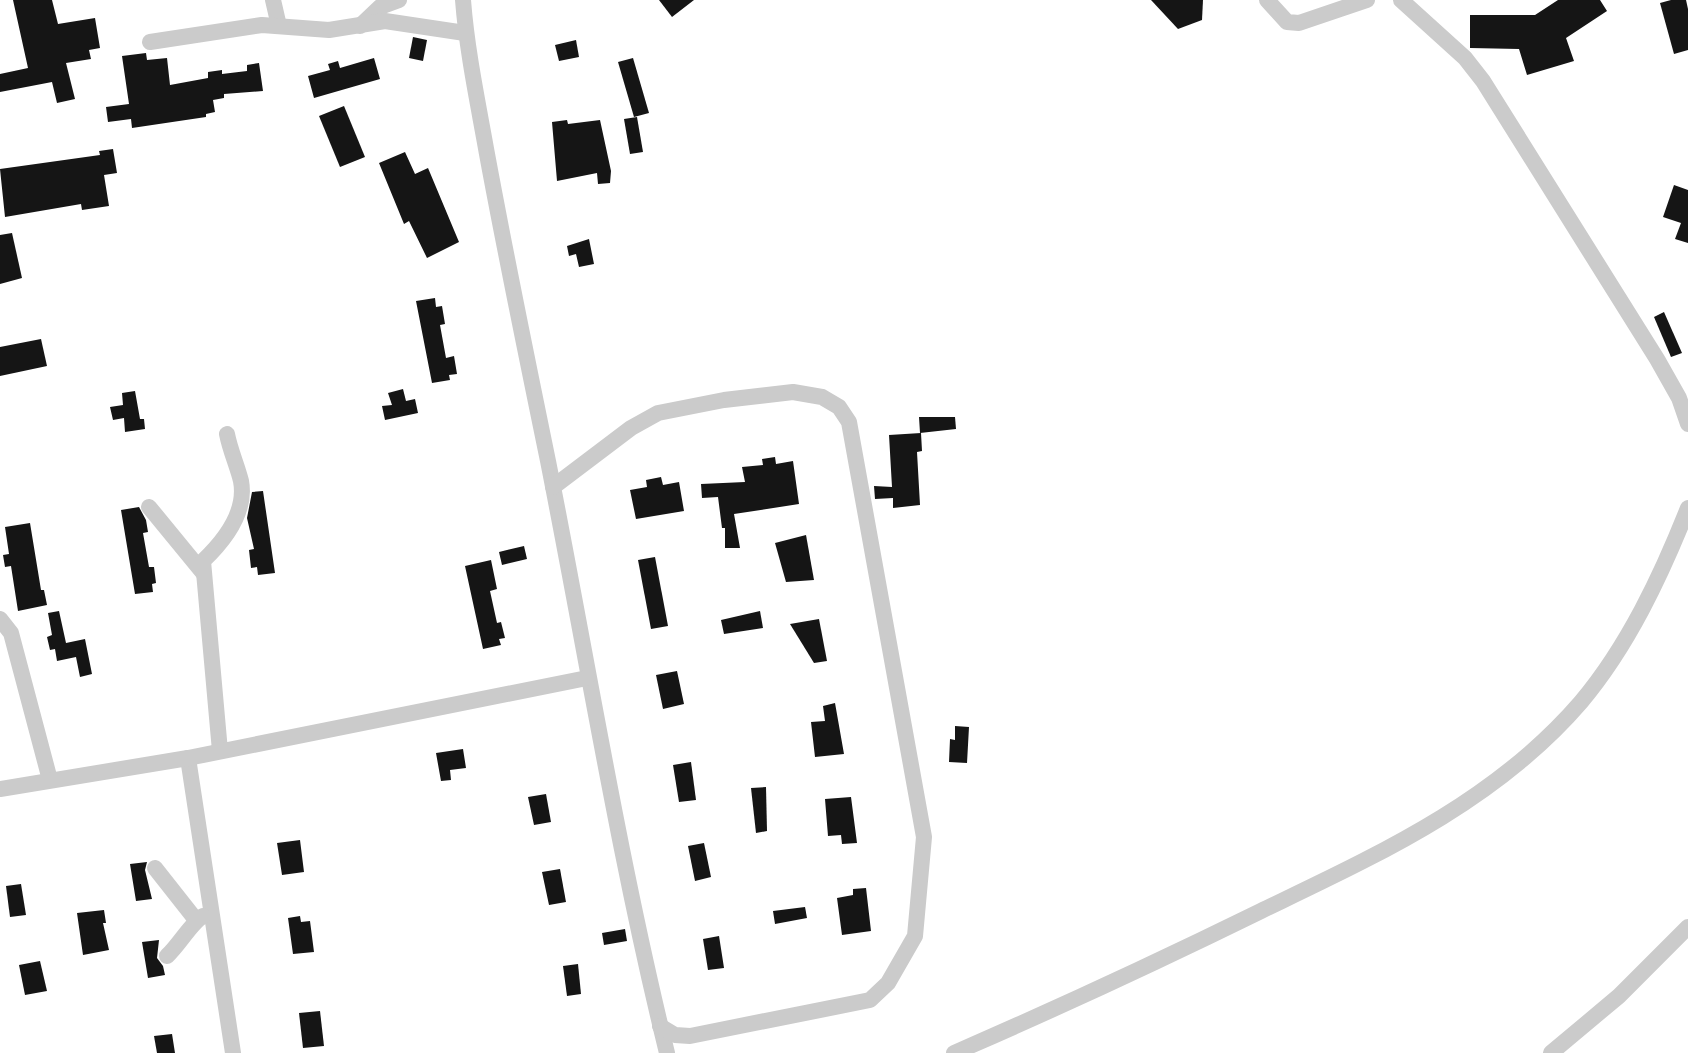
<svg xmlns="http://www.w3.org/2000/svg" width="1688" height="1053" font-family="'Roboto Condensed',sans-serif">
  <style>
    .building { fill: #151515 }
    .lines { fill: none; stroke-linecap: round; stroke-linejoin: round }
    .street { stroke: #cbcbcb; stroke-width: 16 }
  </style>
  <rect width="100%" height="100%" fill="#fff"/>
  <g class="building">
    <polygon points="13,0 52,0 58,24 95,18 100,48 89,50 91,59 66,63 75,99 57,103 52,82 0,92 0,74 28,68"/>
    <polygon points="659,0 694,0 672,17"/>
    <polygon points="1151,0 1203,0 1202,20 1178,29"/>
    <polygon points="1558,0 1600,0 1607,11 1566,38 1574,61 1527,75 1519,49 1470,48 1470,15 1535,15"/>
    <polygon points="1671,0 1686,0 1688,9 1688,50 1674,54 1660,3"/>
    <polygon points="413,37 427,40 423,61 409,58"/>
    <polygon points="576,40 579,57 559,61 555,45"/>
    <polygon points="146,53 147,60 167,58 170,85 208,78 208,72 222,70 222,74 247,71 247,65 259,63 263,91 224,94 224,98 213,100 215,112 206,114 206,117 132,128 131,119 108,122 106,107 129,104 122,56"/>
    <polygon points="374,58 380,79 314,98 308,76 330,70 328,64 338,61 340,68"/>
    <polygon points="633,58 649,113 634,117 618,62"/>
    <polygon points="344,106 365,157 340,167 319,116"/>
    <polygon points="637,117 643,152 630,154 624,119"/>
    <polygon points="567,120 568,124 600,120 611,171 610,183 598,184 597,173 557,181 552,122"/>
    <polygon points="113,149 117,173 104,175 109,206 82,210 81,204 5,217 0,169 100,155 99,151"/>
    <polygon points="405,152 415,174 428,168 459,242 427,258 409,221 404,224 379,163"/>
    <polygon points="1674,185 1688,190 1688,243 1675,239 1681,223 1663,217"/>
    <polygon points="12,233 22,278 0,284 0,235"/>
    <polygon points="589,239 594,264 579,267 576,254 569,256 567,246"/>
    <polygon points="435,298 436,307 442,306 445,324 440,325 446,358 454,356 457,374 449,375 450,380 432,383 416,301"/>
    <polygon points="1664,312 1682,353 1671,357 1654,317"/>
    <polygon points="41,339 47,366 0,376 0,347"/>
    <polygon points="403,389 406,401 415,399 418,413 385,420 382,406 392,405 388,393"/>
    <polygon points="135,391 140,419 144,419 145,429 125,432 124,418 113,420 110,407 123,405 122,393"/>
    <polygon points="919,417 955,417 956,429 920,433"/>
    <polygon points="921,433 922,451 917,452 920,505 893,508 893,498 875,499 874,486 892,487 889,435"/>
    <polygon points="775,457 776,464 793,461 799,504 734,514 740,548 725,548 725,528 722,528 718,497 702,498 701,484 745,482 742,467 763,465 762,459"/>
    <polygon points="661,477 663,485 679,482 684,511 636,519 630,490 647,487 646,480"/>
    <polygon points="263,491 275,573 258,575 257,567 251,568 249,550 254,549 247,518 252,492"/>
    <polygon points="139,507 146,520 148,532 143,533 149,567 154,567 156,583 152,584 153,592 135,594 121,510"/>
    <polygon points="30,523 41,590 44,590 47,605 18,611 11,566 5,567 3,555 9,554 5,527"/>
    <polygon points="806,535 814,580 786,582 775,543"/>
    <polygon points="524,546 527,559 502,565 499,552"/>
    <polygon points="655,557 668,626 651,629 638,560"/>
    <polygon points="491,560 497,589 490,591 497,623 501,622 505,638 499,639 501,645 483,649 465,566"/>
    <polygon points="59,611 66,643 85,639 92,674 80,677 76,657 57,661 55,649 50,650 47,637 52,635 48,613"/>
    <polygon points="760,611 763,628 724,634 721,620"/>
    <polygon points="819,619 827,661 814,663 790,624"/>
    <polygon points="677,671 684,704 663,709 656,675"/>
    <polygon points="835,703 844,754 815,757 811,722 825,721 823,706"/>
    <polygon points="955,726 969,727 967,763 949,762 950,739 955,740"/>
    <polygon points="463,749 466,768 450,770 451,780 441,781 436,753"/>
    <polygon points="691,762 696,800 679,802 673,765"/>
    <polygon points="766,787 767,831 756,833 751,788"/>
    <polygon points="546,794 551,822 534,825 528,797"/>
    <polygon points="851,797 857,843 842,844 841,835 828,836 825,799"/>
    <polygon points="300,840 304,872 282,875 277,843"/>
    <polygon points="704,843 711,877 695,881 688,846"/>
    <polygon points="147,862 145,870 152,899 136,901 130,864"/>
    <polygon points="560,869 566,902 549,905 542,872"/>
    <polygon points="21,884 26,915 10,917 6,886"/>
    <polygon points="866,888 871,931 842,935 837,898 853,895 853,889"/>
    <polygon points="805,907 807,918 775,924 773,911"/>
    <polygon points="104,910 106,923 103,923 109,950 83,955 77,913"/>
    <polygon points="300,916 301,922 310,921 314,952 293,954 288,918"/>
    <polygon points="625,929 627,941 604,945 602,933"/>
    <polygon points="719,936 724,968 708,970 703,939"/>
    <polygon points="159,940 157,958 163,966 165,975 148,978 142,942"/>
    <polygon points="40,961 47,991 25,995 19,965"/>
    <polygon points="578,964 581,994 567,996 563,966"/>
    <polygon points="320,1011 324,1046 303,1048 299,1013"/>
    <polygon points="172,1034 175,1053 157,1053 154,1036"/>
  </g>
  <g class="lines">
    <g class="street">
      <polyline points="273,0 279,26"/>
      <path d="M 463,0 C 467,52 478,103 487,154 C 506,257 527,359 548,461 C 587,658 619,858 667,1053"/>
      <polyline points="1267,0 1287,22 1299,23 1367,0"/>
      <polyline points="1401,0 1465,58 1483,81 1657,359 1679,398 1688,424"/>
      <polyline points="360,26 380,7 399,0"/>
      <polyline points="150,42 262,25 329,30 385,21 465,33"/>
      <polyline points="553,487 631,428 658,413 724,400 793,392 822,397 839,407 849,422 924,837 915,936 888,983 870,1000 690,1036 675,1035 660,1026"/>
      <polyline points="149,507 204,574"/>
      <polyline points="0,619 11,633 50,780"/>
      <path d="M 220,751 L 203,561 C 224,541 247,513 241,481 C 237,465 230,450 227,434"/>
      <polyline points="188,758 233,1053"/>
      <polyline points="0,789 188,758 587,678"/>
      <polyline points="155,868 196,920"/>
      <path d="M 167,956 C 179,945 192,922 203,916"/>
      <path d="M 954,1053 C 1058,1008 1159,961 1261,911 C 1377,855 1495,802 1581,702 C 1628,646 1661,576 1688,508"/>
      <polyline points="1551,1053 1619,996 1688,927"/>
    </g>
  </g>
</svg>
